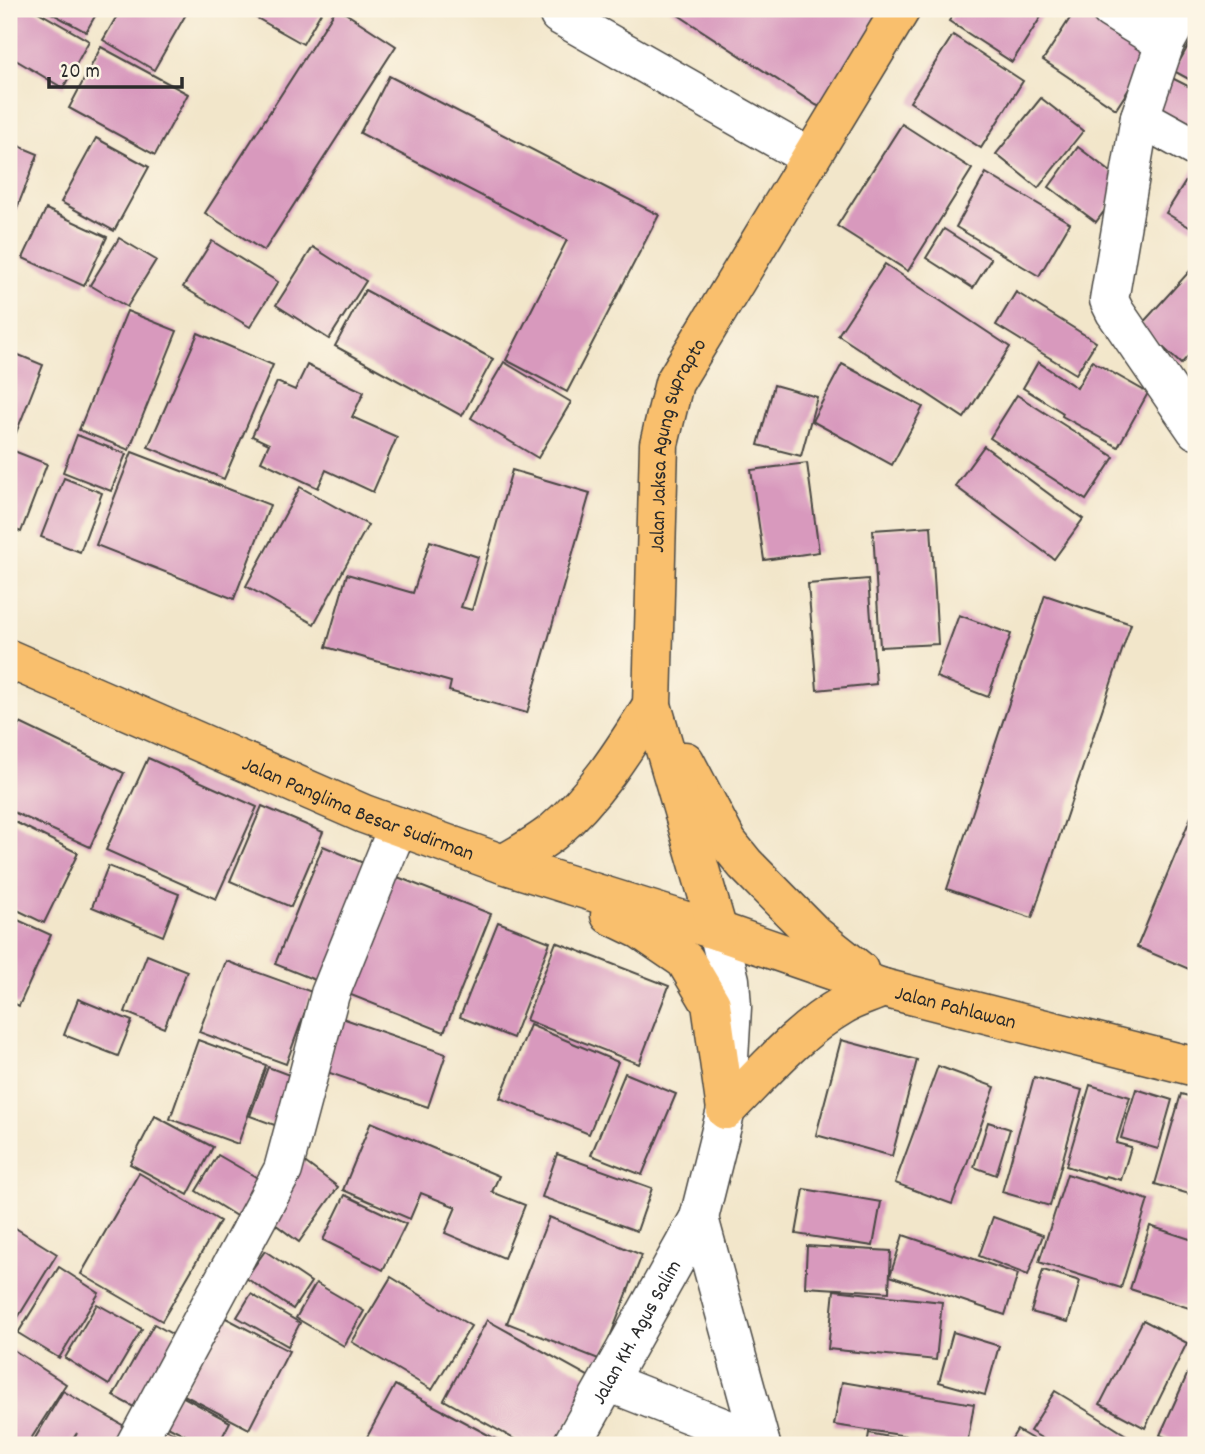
<svg xmlns="http://www.w3.org/2000/svg" width="1205" height="1454" font-family="Dekko,sans-serif">
  <style>
    .building { fill: #d899bd }
    .lines { fill: none; stroke-linecap: round; stroke-linejoin: round }
    .minor-casing { stroke: #494743; stroke-width: 41 }
    .major-casing { stroke: #494743; stroke-width: 41 }
    .minor { stroke: #fff; stroke-width: 38 }
    .major { stroke: #f9bf6d; stroke-width: 38 }
    .labels { text-anchor: middle; stroke-width: 5; stroke-linejoin: round; paint-order: stroke }
    .street-label { font-size: 21px; fill: #2b2b2b; stroke: #fcf5e5 }
  </style>
  <rect width="100%" height="100%" fill="#fcf5e5"/>
  <filter id="ink" filterUnits="userSpaceOnUse"><feTurbulence type="fractalNoise" baseFrequency=".0143" numOctaves="2"/><feDisplacementMap in="SourceGraphic" scale="14" xChannelSelector="R" yChannelSelector="G"/><feConvolveMatrix kernelMatrix="1 2 1 2 8 2 1 2 1" color-interpolation-filters="sRGB"/></filter>
  <filter id="wash" filterUnits="userSpaceOnUse"><feTurbulence type="fractalNoise" baseFrequency=".00686" numOctaves="4" result="noise"/><feDisplacementMap in="SourceGraphic" scale="28" xChannelSelector="R" yChannelSelector="G"/><feGaussianBlur stdDeviation="1.57" result="paint"/><feColorMatrix in="noise" values="0 0 0 0 0 0 0 0 0 0 0 0 0 0 0 0 0 1.4 0 .05"/><feComposite in="paint" operator="in"/></filter>
  <g filter="url(#wash)">
    <rect width="100%" height="100%" fill="#f2e6ca"/>
    <g id="blocks">
      <g class="building">
        <polygon points="9,9 33,9 89,41 63,88 9,56"/>
        <polygon points="44,9 99,9 86,32"/>
        <polygon points="121,9 189,9 154,70 103,40"/>
        <polygon points="241,9 323,9 303,44"/>
        <polygon points="336,9 339,9 396,46 264,251 205,213"/>
        <polygon points="669,9 890,9 830,111 816,105"/>
        <polygon points="957,9 1046,9 1012,62 949,21"/>
        <polygon points="1076,9 1082,9 1151,55 1116,109 1043,60"/>
        <polygon points="1144,9 1179,9 1172,23"/>
        <polygon points="953,35 1023,81 981,148 910,102"/>
        <polygon points="1192,39 1196,41 1196,83 1174,71"/>
        <polygon points="101,47 188,94 155,155 69,108"/>
        <polygon points="389,76 659,215 567,392 506,360 567,240 360,133"/>
        <polygon points="1172,78 1196,90 1196,140 1152,117"/>
        <polygon points="1041,98 1083,131 1038,188 996,154"/>
        <polygon points="902,124 972,169 908,271 837,226"/>
        <polygon points="96,138 149,167 114,231 61,202"/>
        <polygon points="9,142 38,154 9,229"/>
        <polygon points="1078,147 1125,183 1096,222 1049,187"/>
        <polygon points="1196,165 1196,231 1166,213"/>
        <polygon points="986,173 1070,223 1039,276 956,227"/>
        <polygon points="46,209 107,237 84,286 23,258"/>
        <polygon points="944,229 991,259 973,288 926,258"/>
        <polygon points="119,238 156,260 127,307 90,285"/>
        <polygon points="212,241 278,282 250,327 183,287"/>
        <polygon points="313,247 366,281 329,339 276,305"/>
        <polygon points="885,264 1010,347 964,418 838,335"/>
        <polygon points="1196,264 1196,347 1181,364 1140,326"/>
        <polygon points="365,290 493,359 462,416 335,346"/>
        <polygon points="1016,292 1096,342 1076,374 996,325"/>
        <polygon points="127,311 177,331 129,450 79,430"/>
        <polygon points="198,333 273,365 224,479 148,447"/>
        <polygon points="9,351 43,365 16,433 9,430"/>
        <polygon points="1092,361 1148,393 1118,447 1062,416 1063,413 1023,388 1038,362 1077,388"/>
        <polygon points="504,362 571,402 538,458 471,418"/>
        <polygon points="842,364 923,407 892,465 812,421"/>
        <polygon points="307,365 364,392 352,417 397,437 373,492 326,470 318,488 261,461 269,444 252,436 277,382 295,390"/>
        <polygon points="774,385 817,397 801,456 758,445"/>
        <polygon points="1017,395 1114,457 1086,500 990,438"/>
        <polygon points="77,435 126,454 111,491 63,472"/>
        <polygon points="984,446 1083,519 1054,559 955,486"/>
        <polygon points="9,449 47,464 21,532 9,527"/>
        <polygon points="132,452 270,505 234,599 96,545"/>
        <polygon points="807,463 819,552 764,560 751,470"/>
        <polygon points="512,470 590,493 527,713 449,691 451,682 326,647 347,574 413,593 430,541 478,557 461,607 472,610"/>
        <polygon points="64,478 102,493 80,552 41,537"/>
        <polygon points="300,487 368,525 314,624 246,586"/>
        <polygon points="931,526 938,644 880,647 873,530"/>
        <polygon points="868,579 876,684 817,690 808,584"/>
        <polygon points="1045,595 1131,624 1032,918 947,889"/>
        <polygon points="959,615 1011,634 988,697 936,677"/>
        <polygon points="20,723 124,773 90,847 9,810 9,747"/>
        <polygon points="148,758 257,807 216,899 106,850"/>
        <polygon points="1196,805 1196,972 1137,947"/>
        <polygon points="262,806 323,832 291,907 230,881"/>
        <polygon points="9,819 78,853 44,923 9,906"/>
        <polygon points="323,846 373,867 325,984 275,964"/>
        <polygon points="108,866 179,894 163,936 92,907"/>
        <polygon points="385,872 491,914 444,1032 336,989"/>
        <polygon points="9,916 51,935 19,1006 9,1001"/>
        <polygon points="498,922 550,942 513,1038 460,1017"/>
        <polygon points="556,942 669,986 639,1064 526,1020"/>
        <polygon points="147,955 187,971 164,1028 125,1012"/>
        <polygon points="226,961 312,992 286,1064 199,1032"/>
        <polygon points="78,999 132,1021 118,1056 64,1035"/>
        <polygon points="342,1018 446,1054 428,1107 324,1071"/>
        <polygon points="530,1025 618,1062 589,1134 500,1098"/>
        <polygon points="198,1040 266,1065 238,1144 170,1119"/>
        <polygon points="841,1040 917,1060 892,1156 816,1135"/>
        <polygon points="938,1066 995,1087 952,1204 895,1183"/>
        <polygon points="268,1067 297,1078 280,1127 250,1116"/>
        <polygon points="625,1073 676,1094 642,1175 591,1155"/>
        <polygon points="1034,1077 1082,1090 1050,1206 1002,1192"/>
        <polygon points="1090,1085 1130,1097 1116,1143 1131,1147 1121,1180 1106,1176 1105,1178 1066,1166"/>
        <polygon points="1136,1089 1172,1100 1158,1149 1121,1138"/>
        <polygon points="1181,1094 1196,1098 1196,1196 1155,1184"/>
        <polygon points="155,1116 213,1147 188,1195 130,1164"/>
        <polygon points="371,1122 499,1176 492,1192 525,1205 504,1258 445,1233 456,1207 421,1193 410,1219 343,1190"/>
        <polygon points="988,1122 1010,1129 996,1175 974,1167"/>
        <polygon points="557,1154 652,1188 637,1231 542,1197"/>
        <polygon points="218,1155 268,1184 246,1222 196,1191"/>
        <polygon points="302,1160 338,1187 299,1242 263,1215"/>
        <polygon points="139,1173 220,1221 162,1321 81,1274"/>
        <polygon points="1067,1174 1148,1200 1121,1288 1039,1262"/>
        <polygon points="804,1189 881,1202 873,1246 796,1234"/>
        <polygon points="345,1195 406,1224 383,1270 323,1240"/>
        <polygon points="549,1217 642,1255 601,1360 507,1323"/>
        <polygon points="993,1217 1043,1235 1028,1275 979,1256"/>
        <polygon points="9,1224 57,1254 9,1332"/>
        <polygon points="1150,1226 1196,1241 1195,1310 1130,1289"/>
        <polygon points="903,1235 1018,1274 1005,1315 890,1276"/>
        <polygon points="807,1246 891,1251 889,1292 805,1287"/>
        <polygon points="265,1251 311,1282 293,1309 246,1278"/>
        <polygon points="59,1267 99,1293 59,1358 18,1333"/>
        <polygon points="1043,1270 1080,1281 1068,1322 1031,1312"/>
        <polygon points="391,1277 471,1326 432,1390 352,1342"/>
        <polygon points="316,1283 364,1311 344,1346 296,1318"/>
        <polygon points="834,1290 942,1302 936,1360 828,1349"/>
        <polygon points="251,1294 300,1323 288,1346 237,1317"/>
        <polygon points="97,1304 142,1329 109,1385 65,1358"/>
        <polygon points="222,1316 289,1351 249,1429 182,1394"/>
        <polygon points="487,1320 593,1379 556,1445 525,1445 444,1400"/>
        <polygon points="1143,1320 1187,1343 1145,1428 1100,1404"/>
        <polygon points="154,1324 186,1342 145,1413 113,1396"/>
        <polygon points="953,1332 999,1346 985,1395 939,1382"/>
        <polygon points="9,1347 66,1384 27,1445 9,1445"/>
        <polygon points="1196,1355 1196,1445 1184,1445 1160,1435"/>
        <polygon points="842,1382 974,1404 967,1445 834,1425"/>
        <polygon points="395,1385 507,1445 382,1445 367,1437"/>
        <polygon points="63,1391 138,1434 132,1445 71,1445 77,1433 69,1445 31,1445"/>
        <polygon points="1055,1391 1096,1416 1142,1445 1053,1445 1030,1431"/>
        <polygon points="178,1394 230,1422 218,1445 204,1445 162,1423"/>
        <polygon points="164,1428 197,1445 155,1445"/>
        <polygon points="1017,1430 1043,1445 1008,1445"/>
        <polygon points="869,1433 924,1444 924,1445 867,1445"/>
      </g>
    </g>
  </g>
  <g filter="url(#ink)">
    <use href="#blocks" fill-opacity="0" stroke="#494743" stroke-width="2"/>
    <g class="lines">
      <g class="minor-casing">
        <g id="minor">
          <polyline points="1110,9 1165,43"/>
          <polyline points="1184,9 1165,43 1140,117 1109,300 1115,312 1196,430"/>
          <polyline points="559,15 809,157"/>
          <polyline points="1140,117 1196,148"/>
          <polyline points="699,1218 761,1445"/>
          <polyline points="608,1382 760,1442"/>
          <polyline points="135,1445 283,1170 330,994 398,826"/>
          <path id="s1" d="M 572,1445 L 699,1218 L 726,1110 L 732,1007 L 730,980 L 718,931"/>
        </g>
      </g>
      <g class="major-casing">
        <g id="major">
          <path id="s2" d="M 9,659 L 364,814 L 503,864 L 718,931 L 883,988 L 1196,1067"/>
          <polyline points="685,761 728,843 745,864 815,935 859,970"/>
          <path d="M 503,864 C 520,854 538,844 553,832 C 595,796 623,751 652,705"/>
          <polyline points="610,915 641,930 685,960 711,1004 726,1110"/>
          <path id="s3" d="M 718,931 L 652,705 L 659,444 L 674,383 L 901,9"/>
          <path d="M 726,1110 C 762,1074 798,1031 843,1005 C 855,998 870,994 883,988"/>
        </g>
      </g>
      <use href="#minor" class="minor"/>
      <use href="#major" class="major"/>
    </g>
  </g>
  <g class="labels">
    <g class="street-label">
      <text dy="7" stroke="none"><textPath href="#s3" startOffset="499">Jalan Jaksa Agung Suprapto</textPath></text>
      <text dy="7" stroke="none"><textPath href="#s2" startOffset="380">Jalan Panglima Besar Sudirman</textPath></text>
      <text dy="7" stroke="none"><textPath href="#s2" startOffset="1010">Jalan Pahlawan</textPath></text>
      <text dy="7" stroke="none"><textPath href="#s1" startOffset="130">Jalan KH. Agus Salim</textPath></text>
    </g>
  </g>
  <rect width="1205" height="1454" fill="none" stroke="#fcf5e5" stroke-width="35"/>
  <path d="M49 77v10h133v-10" fill="none" stroke="#2b2b2b" stroke-width="3.5"/>
  <text x="60" y="77" font-size="21" fill="#2b2b2b" stroke="#fcf5e5" stroke-width="5" paint-order="stroke">20 m</text>
</svg>
